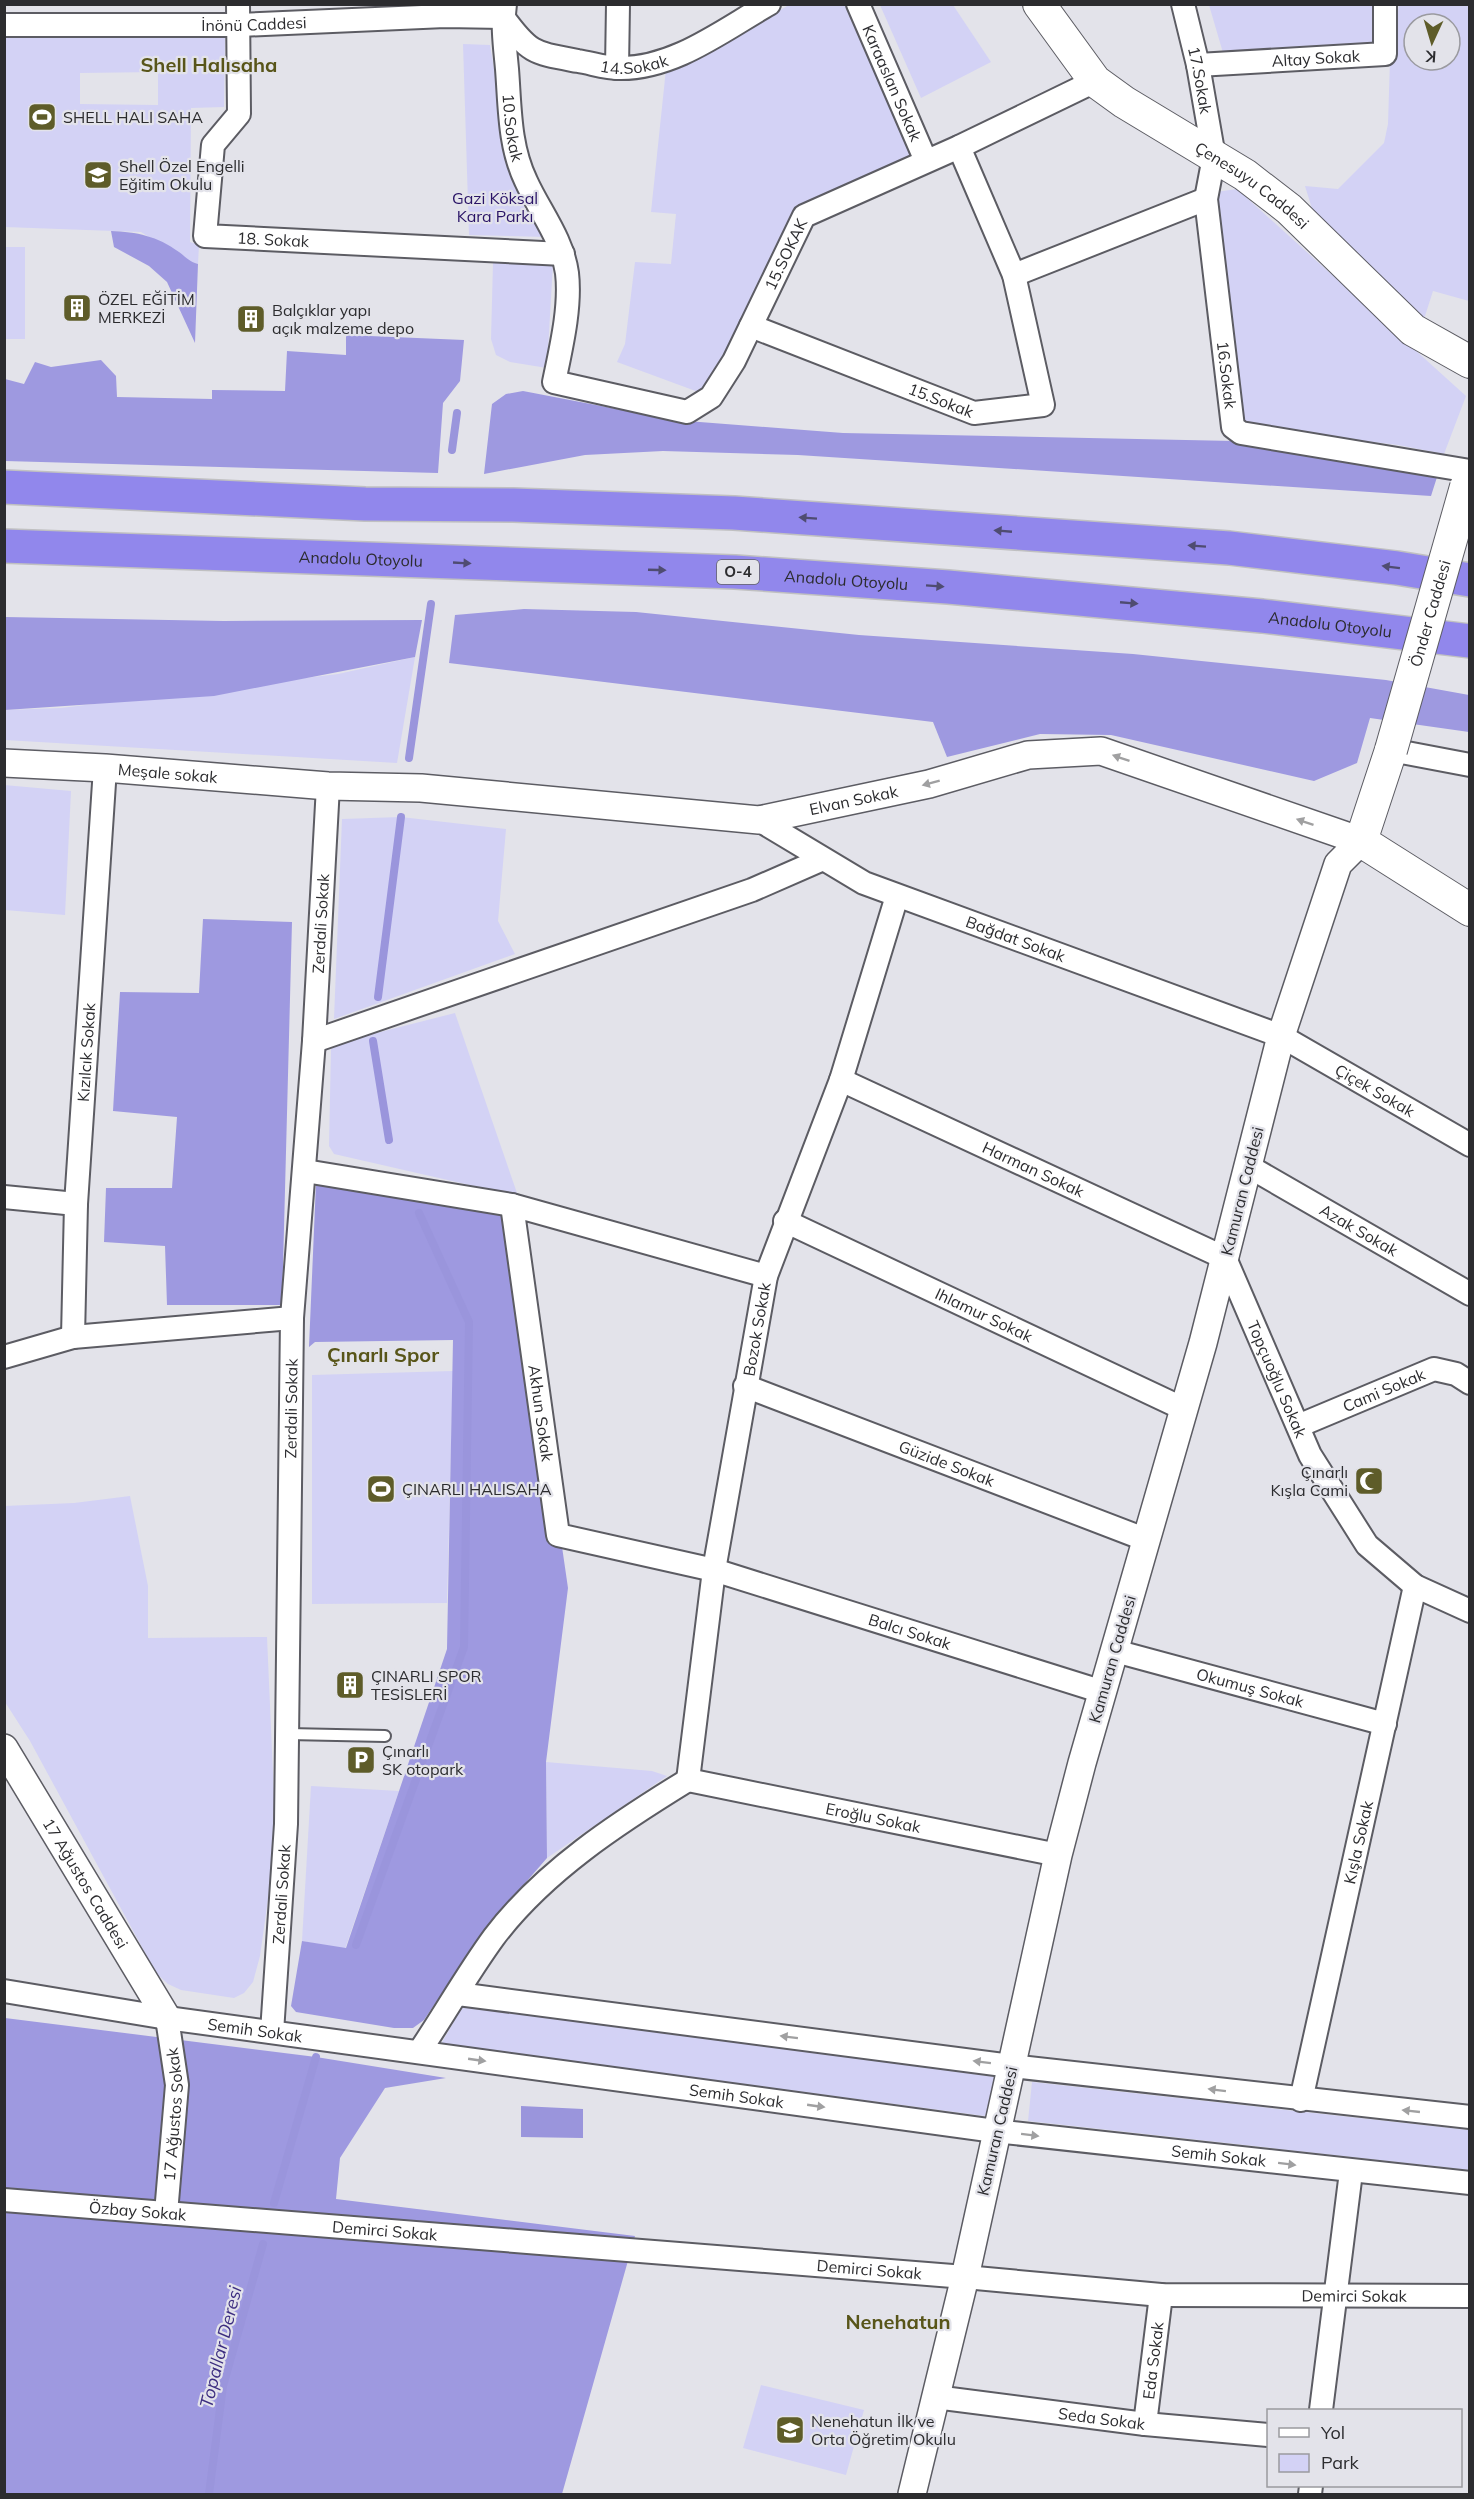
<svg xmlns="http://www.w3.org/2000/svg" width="1474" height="2499" font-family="Mulish,sans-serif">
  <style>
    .green { fill: #d3d2f5; fill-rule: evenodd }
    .forest { fill: #9e99e0 }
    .water { fill: #9a95dc }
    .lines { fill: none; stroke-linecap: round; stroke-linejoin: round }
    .stream { stroke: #9a95dc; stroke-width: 8 }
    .service-casing { stroke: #5c5c63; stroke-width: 14 }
    .minor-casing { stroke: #5c5c63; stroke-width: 26 }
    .tertiary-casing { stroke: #5c5c63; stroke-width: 30 }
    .secondary-casing { stroke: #5c5c63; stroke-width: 34 }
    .motorway-casing { stroke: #c0c0c1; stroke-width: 36 }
    .service { stroke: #fff; stroke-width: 10 }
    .minor { stroke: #fff; stroke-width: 22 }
    .tertiary { stroke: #fff; stroke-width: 27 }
    .secondary { stroke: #fff; stroke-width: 32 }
    .motorway { stroke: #9187ec; stroke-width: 33 }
    .secondary-bridge-casing { stroke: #5c5c63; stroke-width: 34; stroke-linecap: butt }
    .secondary-bridge { stroke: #fff; stroke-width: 32 }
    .oneway { fill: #4f4c71 }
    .oneway2 { fill: #a0a0a1 }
    .labels { text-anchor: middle; stroke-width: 4.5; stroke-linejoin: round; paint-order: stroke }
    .shield { fill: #e3e3ea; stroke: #636367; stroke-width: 1.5 }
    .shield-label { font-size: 15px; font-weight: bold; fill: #2c2c2f }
    .street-label { font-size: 16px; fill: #2c2c2f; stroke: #e3e3ea }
    .poi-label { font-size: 16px; fill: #2c2c2f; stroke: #e3e3ea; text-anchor: start }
    .park-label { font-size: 16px; fill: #291366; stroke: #e3e3ea }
    .water-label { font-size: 18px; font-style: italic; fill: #3d2e80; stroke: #e3e3ea }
    .quarter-label { font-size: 20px; font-weight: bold; fill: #585519; stroke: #e3e3ea }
  </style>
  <rect width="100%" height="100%" fill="#e3e3ea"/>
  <g class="green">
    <polygon points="789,5 849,5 915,155 800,208 751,307 701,393 617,362 625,344 635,262 671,264 676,214 651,212 666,69 722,43"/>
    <polygon points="880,5 953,5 991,62 921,98"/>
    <polygon points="1209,5 1385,5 1385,54 1226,63"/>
    <path d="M 1399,5 L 1469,5 L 1469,301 L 1433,291 L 1424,319 L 1314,215 L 1305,186 L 1338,189 L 1384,143 L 1388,124 L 1390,60 ZM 1414,24 L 1450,24 L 1450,60 L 1414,60 Z"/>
    <path d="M 225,36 L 224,107 L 191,108 L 190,242 L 199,245 L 198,264 L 185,260 L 141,232 L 5,227 L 4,37 ZM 158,72 L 158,105 L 80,104 L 80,73 Z"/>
    <polygon points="463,44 490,45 512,174 525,209 537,217 546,237 469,235"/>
    <polygon points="1237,189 1466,396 1444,454 1398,445 1249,427 1238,417 1232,313 1220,243 1216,192"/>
    <rect x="5" y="247" width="20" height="92"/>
    <polygon points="493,263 553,263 547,368 510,362 496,355 491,339"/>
    <polygon points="415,657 397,763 5,740 5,710 61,708 338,674"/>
    <polygon points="4,785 71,791 65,915 5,910"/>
    <polygon points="401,817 506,829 498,921 515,954 334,1019 342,819"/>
    <polygon points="455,1013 518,1196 334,1154 329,1146 331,1049 337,1043"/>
    <polygon points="453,1371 447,1603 312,1604 312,1375"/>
    <polygon points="130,1496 148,1586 148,1638 267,1637 276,1842 260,1956 253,1982 244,1993 234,1998 181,1990 168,1984 156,1973 30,1741 5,1702 4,1506 74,1503"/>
    <polygon points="546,1762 652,1771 667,1776 547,1858"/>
    <polygon points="311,1786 399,1791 345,1949 302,1941"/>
    <polygon points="464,2004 995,2077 985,2116 441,2044"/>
    <polygon points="1032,2082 1469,2130 1469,2170 1028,2121"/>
    <polygon points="761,2385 864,2410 846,2475 743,2448"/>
  </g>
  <g class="forest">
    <path d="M 111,231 C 137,232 157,236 179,252 C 186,257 188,261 198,264 L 195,343 L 167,282 L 149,266 L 114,247 Z"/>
    <polygon points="346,335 464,340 460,381 443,403 438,473 5,461 5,379 24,384 35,362 51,367 101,360 116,376 117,397 212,399 212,390 285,391 287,351 346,355"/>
    <polygon points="523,391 674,420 843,433 1234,441 1438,474 1431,496 798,455 663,451 585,455 484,474 492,404 506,394"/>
    <polygon points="524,609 636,612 859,635 1133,654 1386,680 1469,695 1469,732 1370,718 1357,763 1314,781 1111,735 1040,734 947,757 933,722 449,663 455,615"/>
    <polygon points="5,617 223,621 422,620 415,657 214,696 5,710"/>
    <polygon points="203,919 292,922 282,1305 167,1305 165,1246 104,1242 106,1188 172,1188 177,1117 113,1111 120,992 199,993"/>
    <polygon points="316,1183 514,1216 568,1588 546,1762 547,1858 485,1929 424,2020 413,2028 394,2028 296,2012 291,2006 302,1941 346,1948 447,1649 453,1340 315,1342 309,1347"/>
    <polygon points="5,2018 316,2057 446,2078 385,2088 340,2158 336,2199 635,2236 562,2494 5,2494"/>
  </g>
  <polygon class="water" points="521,2106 583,2109 583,2138 521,2137"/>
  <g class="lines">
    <g class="stream">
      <polyline points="452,450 457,413"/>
      <polyline points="409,758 431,604"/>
      <polyline points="378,997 401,817"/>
      <polyline points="373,1041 389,1140"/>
      <polyline points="356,1945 464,1647 469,1322 419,1213"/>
      <polyline points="274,2203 316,2057"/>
      <polyline points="209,2494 223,2386 263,2244"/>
    </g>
    <g class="service-casing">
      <polyline id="service" points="288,1734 385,1736"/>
    </g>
    <g class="minor-casing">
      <g id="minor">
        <path id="s1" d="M 238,4 L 239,114 L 213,145 L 205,236 L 563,254"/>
        <path id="s2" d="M 505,4 C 502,26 505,47 507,69 C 510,107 509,146 526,181 C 540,212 562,238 567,273 C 571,307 561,348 554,382 L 687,412 L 711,397 L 734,361 L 804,216 L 959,147 L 1095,81"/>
        <path id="s3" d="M 858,4 L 926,161"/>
        <path id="s4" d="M 1183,4 L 1198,65 L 1214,157 L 1206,199 L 1233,427 L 1241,433 L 1470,471"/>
        <path id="s5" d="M 503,17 C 530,54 534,53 578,61 C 591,63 606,68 619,68 C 674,69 723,30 769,4"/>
        <path id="s6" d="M 4,25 L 240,25 L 445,16 L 503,17"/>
        <path id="s7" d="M 1198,65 L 1385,54 L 1385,4"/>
        <polyline points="617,68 618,4"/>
        <polyline points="1014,275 1206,199"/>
        <path id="s8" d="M 751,326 L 974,413 L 1043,405 L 1014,275 L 959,147"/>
        <polyline points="1391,750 1470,765"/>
        <path id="s9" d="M 759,820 L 864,883 L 1281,1036 L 1470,1145"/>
        <polyline points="314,1041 752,890 823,859"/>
        <path id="s10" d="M 841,1080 L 1225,1258 L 1310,1455 L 1367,1545 L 1415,1586 L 1470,1611"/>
        <path id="s11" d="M 1248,1166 L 1470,1294"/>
        <polyline points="305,1171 512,1205"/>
        <polyline points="4,1197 76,1204"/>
        <path id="s12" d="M 785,1221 L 1184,1409"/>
        <path id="s13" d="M 766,1276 L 512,1205 L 558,1535 L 714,1570 L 1103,1692"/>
        <path id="s14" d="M 73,1337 L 76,1204 L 105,768"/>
        <polyline points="4,1357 73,1337 292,1318"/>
        <path id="s15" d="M 745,1386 L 1147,1540"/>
        <path id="s16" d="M 1298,1426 L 1434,1369 L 1456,1374 L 1470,1383"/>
        <path id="s17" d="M 1115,1651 L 1385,1724"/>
        <path id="s18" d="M 688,1780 L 714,1570 L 766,1276 L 841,1080 L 897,896"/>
        <path id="s19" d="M 688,1780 L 1058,1855"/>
        <path id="s20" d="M 4,1991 L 167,2018 L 995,2131 L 1470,2183"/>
        <polyline points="458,1994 1011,2066 1470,2117"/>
        <path id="s21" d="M 272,2032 L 286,1824 L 292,1318 L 314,1041 L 328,786"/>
        <path d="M 419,2052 C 444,2015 467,1974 494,1937 C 544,1871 618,1823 688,1780"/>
        <path id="s22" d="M 1301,2100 L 1415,1586"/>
        <path id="s23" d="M 4,2200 L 965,2277 L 1161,2295 L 1470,2296"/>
        <path id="s24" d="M 166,2213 L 177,2085 L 167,2018"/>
        <path id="s25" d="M 935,2397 L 1145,2424 L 1268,2435"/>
        <polyline points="1321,2410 1351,2172"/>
        <path id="s26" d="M 1145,2424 L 1161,2295"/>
        <polyline points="1310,2494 1311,2486"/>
      </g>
    </g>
    <g class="tertiary-casing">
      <g id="tertiary">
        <path id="s27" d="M 4,763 L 105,768 L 328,786 L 421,788 L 759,820 L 929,784 L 1028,755 L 1101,751 L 1361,841 L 1338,864 L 1281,1036 L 1203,1343 L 1082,1763 L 1058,1855 L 965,2277 L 912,2494"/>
        <path id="s28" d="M 4,1748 L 167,2018"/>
      </g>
    </g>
    <g class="secondary-casing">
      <g id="secondary">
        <path id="s29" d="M 1039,4 L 1095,81 L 1124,102 L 1245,175 L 1289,209 L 1413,330 L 1470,362"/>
        <polyline points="1391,750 1361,841 1470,910"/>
      </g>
    </g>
    <g class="motorway-casing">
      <g id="motorway">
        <polyline points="4,487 365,504 513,505 734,513 1229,548 1397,568 1470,580"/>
        <path id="s30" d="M 4,546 L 735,572 L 948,587 L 1262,616 L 1470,641"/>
      </g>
    </g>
    <use href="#service" class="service"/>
    <use href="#minor" class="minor"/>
    <use href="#tertiary" class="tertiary"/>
    <use href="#secondary" class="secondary"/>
    <use href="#motorway" class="motorway"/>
    <g class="secondary-bridge-casing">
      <g id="secondary-bridge">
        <path id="s31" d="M 1391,750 L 1466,487"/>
      </g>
    </g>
    <use href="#secondary-bridge" class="secondary-bridge"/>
  </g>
  <defs><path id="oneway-solid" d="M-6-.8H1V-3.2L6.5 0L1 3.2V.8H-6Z" transform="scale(1.5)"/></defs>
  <g class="oneway">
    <use href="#oneway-solid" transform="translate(808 518) rotate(-176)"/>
    <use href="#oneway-solid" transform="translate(1003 531) rotate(-175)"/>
    <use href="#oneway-solid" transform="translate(1197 546) rotate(-176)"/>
    <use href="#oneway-solid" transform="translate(462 563) rotate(3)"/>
    <use href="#oneway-solid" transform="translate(1391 567) rotate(-173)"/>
    <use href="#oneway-solid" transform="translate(657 570) rotate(2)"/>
    <use href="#oneway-solid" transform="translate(935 586) rotate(4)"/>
    <use href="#oneway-solid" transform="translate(1129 603) rotate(5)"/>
  </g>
  <g class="oneway2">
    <use href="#oneway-solid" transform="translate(1121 758) rotate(-161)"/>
    <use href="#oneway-solid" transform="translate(931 783) rotate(165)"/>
    <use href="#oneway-solid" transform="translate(1305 822) rotate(-161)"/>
    <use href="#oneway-solid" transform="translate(789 2037) rotate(-173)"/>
    <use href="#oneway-solid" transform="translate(477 2060) rotate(8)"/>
    <use href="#oneway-solid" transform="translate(982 2062) rotate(-173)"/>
    <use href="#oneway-solid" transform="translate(1217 2090) rotate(-173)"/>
    <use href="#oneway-solid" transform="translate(816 2106) rotate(8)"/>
    <use href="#oneway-solid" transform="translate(1411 2111) rotate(-174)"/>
    <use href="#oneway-solid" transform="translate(1030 2135) rotate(7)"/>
    <use href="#oneway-solid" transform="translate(1287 2164) rotate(7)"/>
  </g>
  <defs>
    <g id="stadium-square" transform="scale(1.5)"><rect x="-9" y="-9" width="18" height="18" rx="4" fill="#5e5c29" stroke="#e3e3ea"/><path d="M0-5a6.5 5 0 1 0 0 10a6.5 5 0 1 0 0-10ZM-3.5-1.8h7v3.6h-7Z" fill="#fff"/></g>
    <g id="school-square" transform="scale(1.5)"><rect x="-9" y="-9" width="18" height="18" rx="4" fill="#5e5c29" stroke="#e3e3ea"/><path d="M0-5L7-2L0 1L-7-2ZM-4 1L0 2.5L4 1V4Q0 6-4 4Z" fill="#fff"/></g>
    <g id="building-square" transform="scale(1.5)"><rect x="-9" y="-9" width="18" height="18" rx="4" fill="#5e5c29" stroke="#e3e3ea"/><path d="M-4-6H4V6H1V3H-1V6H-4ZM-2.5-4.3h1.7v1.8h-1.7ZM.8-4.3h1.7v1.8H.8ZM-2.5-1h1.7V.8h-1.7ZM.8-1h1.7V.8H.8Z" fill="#fff"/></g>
    <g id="mosque-square" transform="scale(1.5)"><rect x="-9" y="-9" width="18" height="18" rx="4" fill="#5e5c29" stroke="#e3e3ea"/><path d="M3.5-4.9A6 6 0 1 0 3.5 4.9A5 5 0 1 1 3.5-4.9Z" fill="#fff"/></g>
    <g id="parking-square" transform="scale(1.5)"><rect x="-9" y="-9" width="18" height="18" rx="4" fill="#5e5c29" stroke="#e3e3ea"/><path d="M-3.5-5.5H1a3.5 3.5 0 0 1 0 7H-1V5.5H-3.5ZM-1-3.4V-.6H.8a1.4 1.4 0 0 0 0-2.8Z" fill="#fff"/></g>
  </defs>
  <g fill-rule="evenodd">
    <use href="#stadium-square" x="42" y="117"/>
    <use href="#school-square" x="98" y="175"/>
    <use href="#building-square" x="77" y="308"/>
    <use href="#building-square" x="251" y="319"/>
    <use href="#mosque-square" x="1369" y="1481"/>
    <use href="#stadium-square" x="381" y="1489"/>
    <use href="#building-square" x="350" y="1685"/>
    <use href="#parking-square" x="361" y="1760"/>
    <use href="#school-square" x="790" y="2430"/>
  </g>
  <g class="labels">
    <rect class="shield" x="717" y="560" width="42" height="24" rx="4.5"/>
    <g class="shield-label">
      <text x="738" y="577">O-4</text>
    </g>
    <g class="street-label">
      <text dy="6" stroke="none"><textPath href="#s6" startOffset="250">İnönü Caddesi</textPath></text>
      <text dy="6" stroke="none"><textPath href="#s7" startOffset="118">Altay Sokak</textPath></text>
      <text dy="6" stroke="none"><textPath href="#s5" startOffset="148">14.Sokak</textPath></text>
      <text dy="6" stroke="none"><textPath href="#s4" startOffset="78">17.Sokak</textPath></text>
      <text dy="6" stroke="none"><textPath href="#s3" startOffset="86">Karaaslan Sokak</textPath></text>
      <text dy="6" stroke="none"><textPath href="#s2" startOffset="124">10.Sokak</textPath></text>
      <text dy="6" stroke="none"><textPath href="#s29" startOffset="284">Çenesuyu Caddesi</textPath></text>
      <text dy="6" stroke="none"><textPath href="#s1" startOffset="310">18. Sokak</textPath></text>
      <text dy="6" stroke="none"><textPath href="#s2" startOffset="717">15.SOKAK</textPath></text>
      <text dy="6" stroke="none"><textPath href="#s4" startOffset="376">16.Sokak</textPath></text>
      <text dy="6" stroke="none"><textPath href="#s8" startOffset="204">15.Sokak</textPath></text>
      <text dy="6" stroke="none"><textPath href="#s30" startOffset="357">Anadolu Otoyolu</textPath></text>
      <text dy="6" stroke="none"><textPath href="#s30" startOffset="843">Anadolu Otoyolu</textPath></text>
      <text dy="6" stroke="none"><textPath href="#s31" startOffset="142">Önder Caddesi</textPath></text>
      <text dy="6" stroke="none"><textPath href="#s30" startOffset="1329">Anadolu Otoyolu</textPath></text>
      <text dy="6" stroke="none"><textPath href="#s27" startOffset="164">Meşale sokak</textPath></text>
      <text dy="6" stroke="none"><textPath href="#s27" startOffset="854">Elvan Sokak</textPath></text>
      <text dy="6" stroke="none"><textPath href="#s21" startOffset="1110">Zerdali Sokak</textPath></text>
      <text dy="6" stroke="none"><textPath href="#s9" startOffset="284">Bağdat Sokak</textPath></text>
      <text dy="6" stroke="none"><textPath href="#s14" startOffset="285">Kızılcık Sokak</textPath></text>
      <text dy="6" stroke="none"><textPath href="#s9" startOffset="675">Çiçek Sokak</textPath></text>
      <text dy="6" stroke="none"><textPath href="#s10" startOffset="212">Harman Sokak</textPath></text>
      <text transform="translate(1242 1191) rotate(-76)" y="6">Kamuran Caddesi</text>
      <text dy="6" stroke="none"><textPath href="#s11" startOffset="128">Azak Sokak</textPath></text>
      <text dy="6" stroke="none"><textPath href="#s12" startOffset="220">Ihlamur Sokak</textPath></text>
      <text dy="6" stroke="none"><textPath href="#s18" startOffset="456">Bozok Sokak</textPath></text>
      <text dy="6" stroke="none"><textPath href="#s10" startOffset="555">Topçuoğlu Sokak</textPath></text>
      <text dy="6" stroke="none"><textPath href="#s16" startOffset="93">Cami Sokak</textPath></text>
      <text dy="6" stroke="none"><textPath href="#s21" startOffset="624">Zerdali Sokak</textPath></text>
      <text dy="6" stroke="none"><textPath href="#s13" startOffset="474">Akhun Sokak</textPath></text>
      <text dy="6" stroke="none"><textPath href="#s15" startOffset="216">Güzide Sokak</textPath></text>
      <text dy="6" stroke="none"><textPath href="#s13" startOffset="962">Balcı Sokak</textPath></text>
      <text transform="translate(1112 1659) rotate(-74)" y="6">Kamuran Caddesi</text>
      <text dy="6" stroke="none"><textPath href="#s17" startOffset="140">Okumuş Sokak</textPath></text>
      <text dy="6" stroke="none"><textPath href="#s19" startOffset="189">Eroğlu Sokak</textPath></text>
      <text dy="6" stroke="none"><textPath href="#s22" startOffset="264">Kışla Sokak</textPath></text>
      <text dy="6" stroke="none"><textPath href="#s28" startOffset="158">17 Ağustos Caddesi</textPath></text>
      <text dy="6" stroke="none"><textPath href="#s21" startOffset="138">Zerdali Sokak</textPath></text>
      <text dy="6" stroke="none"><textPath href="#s20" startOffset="254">Semih Sokak</textPath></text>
      <text dy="6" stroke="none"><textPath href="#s20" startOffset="740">Semih Sokak</textPath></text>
      <text dy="6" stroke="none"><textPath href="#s24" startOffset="99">17 Ağustos Sokak</textPath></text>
      <text transform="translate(997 2131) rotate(-77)" y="6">Kamuran Caddesi</text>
      <text dy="6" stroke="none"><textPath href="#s20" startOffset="1226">Semih Sokak</textPath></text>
      <text dy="6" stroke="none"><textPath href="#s23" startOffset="134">Özbay Sokak</textPath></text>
      <text dy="6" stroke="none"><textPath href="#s23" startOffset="382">Demirci Sokak</textPath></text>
      <text dy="6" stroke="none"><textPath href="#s23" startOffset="868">Demirci Sokak</textPath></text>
      <text dy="6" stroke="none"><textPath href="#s23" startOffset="1354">Demirci Sokak</textPath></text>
      <text dy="6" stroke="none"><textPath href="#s26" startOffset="64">Eda Sokak</textPath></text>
      <text dy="6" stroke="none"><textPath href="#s25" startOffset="168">Seda Sokak</textPath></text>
    </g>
    <g class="poi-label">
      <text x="63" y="123">SHELL HALI SAHA</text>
      <text x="119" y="172">Shell Özel Engelli<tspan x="119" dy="18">Eğitim Okulu</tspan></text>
      <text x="98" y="305">ÖZEL EĞİTİM<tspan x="98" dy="18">MERKEZİ</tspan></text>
      <text x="272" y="316">Balçıklar yapı<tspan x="272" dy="18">açık malzeme depo</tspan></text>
      <text x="1348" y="1478" text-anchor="end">Çınarlı<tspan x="1348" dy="18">Kışla Cami</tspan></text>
      <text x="402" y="1495">ÇINARLI HALISAHA</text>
      <text x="371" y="1682">ÇINARLI SPOR<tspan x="371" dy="18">TESİSLERİ</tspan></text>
      <text x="382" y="1757">Çınarlı<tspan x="382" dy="18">SK otopark</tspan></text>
      <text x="811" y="2427">Nenehatun İlk ve<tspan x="811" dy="18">Orta Öğretim Okulu</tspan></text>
    </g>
    <g class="park-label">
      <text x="495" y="204">Gazi Köksal<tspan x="495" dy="18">Kara Parkı</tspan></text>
    </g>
    <g class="water-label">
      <text transform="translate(221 2347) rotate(-76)" y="6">Topallar Deresi</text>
    </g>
    <g class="quarter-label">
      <text x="209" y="72">Shell Halısaha</text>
      <text x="383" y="1362">Çınarlı Spor</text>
      <text x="898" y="2329">Nenehatun</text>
    </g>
  </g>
  <rect width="1474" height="2499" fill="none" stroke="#2c2c2f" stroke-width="12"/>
  <rect x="1267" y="2409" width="195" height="78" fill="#e3e3ea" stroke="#9a9a9f" stroke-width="1.5"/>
  <rect x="1279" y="2428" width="30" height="9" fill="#ffffff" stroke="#9a9a9f" stroke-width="1.5"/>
  <text x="1321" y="2439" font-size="18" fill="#2c2c2f">Yol</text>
  <rect x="1279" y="2454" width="30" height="18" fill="#d3d2f5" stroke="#9a9a9f" stroke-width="1.5"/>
  <text x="1321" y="2469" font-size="18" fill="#2c2c2f">Park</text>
  <g transform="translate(1432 42) rotate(184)"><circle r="28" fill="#e3e3ea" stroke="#9a9a9f" stroke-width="1.5"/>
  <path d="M0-4.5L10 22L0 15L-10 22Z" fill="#5e5c29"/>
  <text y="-9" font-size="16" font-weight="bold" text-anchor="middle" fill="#2c2c2f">K</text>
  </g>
</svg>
